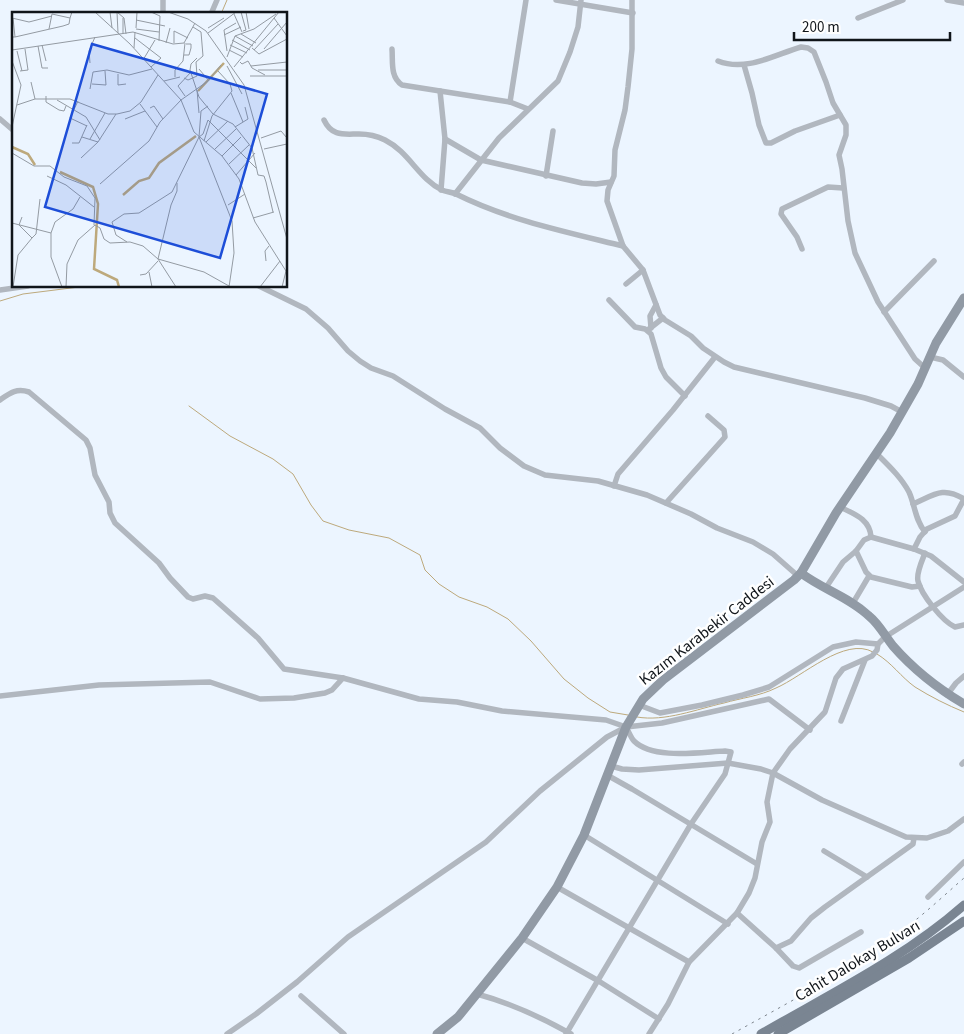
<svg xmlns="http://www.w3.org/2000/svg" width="964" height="1034" font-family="'Source Sans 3',sans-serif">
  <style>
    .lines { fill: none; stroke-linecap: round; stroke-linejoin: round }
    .stream { stroke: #bda97c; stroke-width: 1 }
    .street { stroke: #b1b7bf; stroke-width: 5.5 }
    .secondary { stroke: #919aa5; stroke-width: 9 }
    .primary { stroke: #7a8592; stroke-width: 9 }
    .rail { stroke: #7d848c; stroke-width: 1; stroke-dasharray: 2.5 5; stroke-linecap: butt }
    .labels { text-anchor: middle; stroke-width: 5; stroke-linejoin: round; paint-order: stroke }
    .street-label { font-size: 16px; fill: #10151a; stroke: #fff }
    .inset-river { fill: none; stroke: #bda97c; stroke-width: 2.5 }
    .inset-road { fill: none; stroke: #949ba3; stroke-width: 1 }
    .view { fill: #1d4ed8; fill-opacity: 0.15; stroke: #1d4ed8; stroke-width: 2.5 }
    .inset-edge { fill: none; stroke: #10151a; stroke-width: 2.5 }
  </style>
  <rect width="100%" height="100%" fill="#ecf5ff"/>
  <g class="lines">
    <g class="stream">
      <polyline points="221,14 227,0"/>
      <polyline points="0,301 23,294 87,286"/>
      <polyline points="189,406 230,436 273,459 293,474 311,505 323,521 349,530 389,538 420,555 425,570 439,584 459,597 487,607 508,619 531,641 564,679 588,698 610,712 628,715"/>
      <path d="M 877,654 C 892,663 901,677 915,687 C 931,697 947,705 964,712"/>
      <path d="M 637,717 C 665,722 697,709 724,703 C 741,698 760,696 776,688 C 802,677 845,636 873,652"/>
    </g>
    <g class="street">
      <polyline points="163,0 163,14"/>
      <polyline points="556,0 633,13"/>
      <polyline points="632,0 632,49 628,87 625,110 615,150 614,176 608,190 607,201 623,246 643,270 660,315 665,320 691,336 703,348 724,362 734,367 865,398 891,406 902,412"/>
      <polyline points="947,0 964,3"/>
      <polyline points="211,14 217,0"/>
      <polyline points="858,18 903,0"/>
      <path d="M 392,49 C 393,62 390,77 402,85 L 510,102 L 528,109"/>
      <path d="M 718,61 C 746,72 774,55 801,47 L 808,48 L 814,52 L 826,82 L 833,103 L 846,125 L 846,135 L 839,155 L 842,169 L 848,221 L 855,253 L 878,302 L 915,359 L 925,368"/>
      <polyline points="744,65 752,93 759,125 766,143 771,143 795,131 840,115"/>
      <polyline points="440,91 445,139 441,190"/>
      <polyline points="510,102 526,0"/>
      <polyline points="0,119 14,131"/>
      <path d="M 324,120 C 332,137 344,134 359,134 C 368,134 377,136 385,140 C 409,152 419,179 442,190 C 446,192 452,192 456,194 C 508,220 566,232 623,246"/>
      <polyline points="445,139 481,160 582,183 596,184 611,182"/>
      <polyline points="546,176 553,131"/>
      <polyline points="455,194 499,138 558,81 570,52 578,27 581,0"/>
      <polyline points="802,249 797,237 781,214 782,209 828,187 843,188"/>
      <polyline points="626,284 643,270"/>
      <polyline points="259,286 306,309 328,328 348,351 360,361 371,368 393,376 445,409 480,428 500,448 524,466 545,475 598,481 647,495 691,514 717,528 753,542 773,554 798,576"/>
      <polyline points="0,290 28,286"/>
      <polyline points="609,300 635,327 645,329 651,334 661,368 666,377 685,396"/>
      <polyline points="884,312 934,261"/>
      <polyline points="651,328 650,316 656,305"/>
      <polyline points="649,329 663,318"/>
      <polyline points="930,357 943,360 964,377"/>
      <path d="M 0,400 C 10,393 16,388 29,392 L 86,440 L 90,448 L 95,475 L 109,502 L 110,513 L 115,523 L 159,563 L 170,578 L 188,597 L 193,599 L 205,596 L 213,598 L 258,638 L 284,669 L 343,678 L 419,699 L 457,702 L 502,711 L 606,720 L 626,727 L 662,723 L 769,699 L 810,730"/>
      <path d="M 876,453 C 888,465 901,477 909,492 C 915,505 915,520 925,532"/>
      <polyline points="614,486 618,474 673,410 715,357"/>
      <polyline points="666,503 725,437 724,430 708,416"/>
      <path d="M 913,504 C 934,495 943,486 964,499"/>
      <path d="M 840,507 C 854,514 870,519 871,537"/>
      <polyline points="914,549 920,537 927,529 955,516 964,499"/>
      <polyline points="856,551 866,572 871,577 912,587 920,586"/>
      <path d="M 925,553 C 922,561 916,573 918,581 C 921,594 942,621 955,627 L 964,625"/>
      <polyline points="825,589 843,562 856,551 864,540 871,537 914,549 931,556 964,582"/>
      <polyline points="853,603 869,576"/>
      <polyline points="947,695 956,683 964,676"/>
      <polyline points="0,696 99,685 210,682 260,699 294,698 325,693 332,690 343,678"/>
      <polyline points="639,705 660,713 702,705 743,695 769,687 833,647 856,642 878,644"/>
      <polyline points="841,721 865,660"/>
      <polyline points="962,764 964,762"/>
      <polyline points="611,766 622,769 639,770 728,763 761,769 773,773 822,800 906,837 927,838 948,831 964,819"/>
      <polyline points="607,775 632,789 757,864"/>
      <polyline points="584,835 728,924"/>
      <polyline points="824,851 867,877"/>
      <polyline points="557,887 689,962"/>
      <polyline points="928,897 964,862"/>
      <polyline points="737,913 776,948 793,966 799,968 861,932"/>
      <polyline points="522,938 597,980 659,1019"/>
      <polyline points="776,948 791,941 811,918 825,907 913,844 914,838"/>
      <path d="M 477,994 C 510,1003 541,1017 571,1034"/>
      <polyline points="301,996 344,1034"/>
      <path d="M 227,1034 L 256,1014 L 297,982 L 348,937 L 486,842 L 540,791 L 607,737 L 626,727 C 629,732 631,738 634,741 C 653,760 701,752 725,751 L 731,752 L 725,774 L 691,824 L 566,1034"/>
      <polyline points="649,1034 668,1004 689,962 737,913 749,893 755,878 762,842 770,822 767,802 773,773 790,749 825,712 836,678 843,669 872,656 877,650 878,644 885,637 964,587"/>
    </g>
    <g class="secondary">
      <path d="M 801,573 C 822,589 849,597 869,616 C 879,624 885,636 893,646 C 914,670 937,688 964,704"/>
      <polyline points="437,1034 458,1017 522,938 557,887 584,835 626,727 643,699 663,680 794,580 801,573 836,513 890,433 918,384 936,343 964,298"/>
    </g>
    <g class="primary">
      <path d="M 761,1034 C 830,994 904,958 964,905"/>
      <polyline points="778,1034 909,958 964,921"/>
    </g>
    <path class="rail" d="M 732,1034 C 786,1004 841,975 890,939 C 917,921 940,899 964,878"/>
  </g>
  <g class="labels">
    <g class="street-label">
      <text transform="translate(706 630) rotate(-38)" y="6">Kazım Karabekir Caddesi</text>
      <text transform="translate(857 960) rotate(-31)" y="6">Cahit Dalokay Bulvarı</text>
    </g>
  </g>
  <g transform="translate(12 12)">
    <rect width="275" height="275" fill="#ecf5ff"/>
    <path class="inset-river" d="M 186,79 L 212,51M 0,135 L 16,142 L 23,153M 48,160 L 81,175 L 86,192 L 82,257 L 105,268 L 107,275M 111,183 L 127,169 L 137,166 L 147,151 L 184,124"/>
    <path class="inset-road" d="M 83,0 L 118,32 L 169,88 L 182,120 L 210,144 L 227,167 L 243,210 L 274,259 L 270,275M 98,0 L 100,16M 105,0 L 112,6 L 114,22M 105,0 L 106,21M 139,0 L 148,4 L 147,29M 156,0 L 176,7 L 194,19 L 232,73 L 275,227M 229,0 L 234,18 L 231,19M 234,0 L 237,17M 222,2 L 230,20M 0,6 L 17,10 L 40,4M 262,6 L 275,24M 124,8 L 153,14M 181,15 L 189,20 L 191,44 L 184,50M 124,16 L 125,0M 196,16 L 212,6M 37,17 L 40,2 L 58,6 L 60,0M 124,17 L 147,20M 196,21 L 224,0M 111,22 L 111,6M 229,22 L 244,31M 212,23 L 229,15M 223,24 L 241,34M 0,25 L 3,25 L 1,6M 3,25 L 51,14 L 57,12 L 58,6M 123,26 L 149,46 L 139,55M 220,28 L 238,38M 154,31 L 158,16M 162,31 L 162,19 L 176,26M 30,33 L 34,49M 218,33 L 235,41M 26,34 L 30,56 L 36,56M 122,36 L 123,20M 240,36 L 247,42 L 275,27M 252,37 L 275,10M 0,38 L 121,20 L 161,32 L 172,31 L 183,11M 217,38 L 231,45M 242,38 L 266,12M 5,39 L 10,59M 215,39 L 212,18 L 224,11M 172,43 L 177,43 L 179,36 L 179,32 L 174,32M 215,45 L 223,24 L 242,17 L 264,2M 185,46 L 179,52 L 178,58 L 187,85 L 201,102 L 221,112 L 240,136 L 246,163 L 252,164 L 254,170 L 261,200M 131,48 L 143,28M 0,49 L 9,73 L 0,115M 228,50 L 230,52 L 236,49 L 240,56 L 253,63M 78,51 L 77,39 L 83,25M 215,54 L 230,82M 239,54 L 275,50M 222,55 L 267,0M 187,57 L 197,69M 246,58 L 275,58M 8,59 L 16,58 L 13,37M 106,62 L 106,73 L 114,72M 238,64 L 275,64M 163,65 L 163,58 L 171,49 L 173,31M 172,66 L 176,68 L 185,64 L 184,50M 152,69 L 168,65M 19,70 L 23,87 L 58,87 L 96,102 L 105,102 L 118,99 L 129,90 L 146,63M 80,72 L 94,73 L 93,59M 78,77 L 81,60 L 95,58 L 117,63 L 140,57M 185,78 L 187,101M 219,81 L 231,110M 34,84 L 34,90 L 47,98 L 52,99 L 54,94M 173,84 L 166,74 L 179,60M 45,88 L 74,105 L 88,128M 169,88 L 196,69 L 209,53M 66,89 L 58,106 L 75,114M 128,92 L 145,115M 5,93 L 23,87M 138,96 L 142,94 L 151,107M 113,107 L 133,99M 223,115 L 236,107 L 233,95M 70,125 L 86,130M 249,126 L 269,119 L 275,126M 78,127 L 93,101M 192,129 L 200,104 L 220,79 L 218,72 L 206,59M 194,130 L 216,109M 60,131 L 67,131 L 75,113M 203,137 L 224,117M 252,137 L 275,132M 0,141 L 22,154 L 38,154 L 52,165 L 75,174 L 83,186 L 82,213M 210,144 L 229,125M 69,146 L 86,130 L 104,102M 217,152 L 237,133M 224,163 L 243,141M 35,164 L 54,173 L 82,195M 88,172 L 137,129 L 148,110 L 169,88M 216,193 L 233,182M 241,206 L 262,200M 0,211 L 39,221M 20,226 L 24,222 L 28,187M 115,230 L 104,223 L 100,210 L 112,202 L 127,201 L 160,180 L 187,125 L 189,99 L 196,94M 254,249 L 253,239 L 257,234M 137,260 L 140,275M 128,263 L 134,262 L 146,249M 1,275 L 6,243 L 20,226 L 7,213 L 10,205M 50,275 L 39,245 L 39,221 L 43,210 L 61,197 L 68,185M 54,275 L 55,252 L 66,228 L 83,213 L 88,216 L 92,227 L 98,231 L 118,230 L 131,234 L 146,247 L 192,260 L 217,274M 164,275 L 146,247 L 159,193 L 165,179 L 165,171M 217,275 L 222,241 L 220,209 L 187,125 L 191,122 L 196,108 L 244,156M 248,275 L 268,249"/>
    <path class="view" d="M 80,32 L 255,82 L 208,246 L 33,195 Z"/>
    <rect width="275" height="275" class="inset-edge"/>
  </g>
  <path d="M794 32v8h156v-8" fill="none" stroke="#10151a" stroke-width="2.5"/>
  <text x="802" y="32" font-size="15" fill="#10151a" stroke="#ffffff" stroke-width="4" paint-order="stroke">200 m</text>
</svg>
